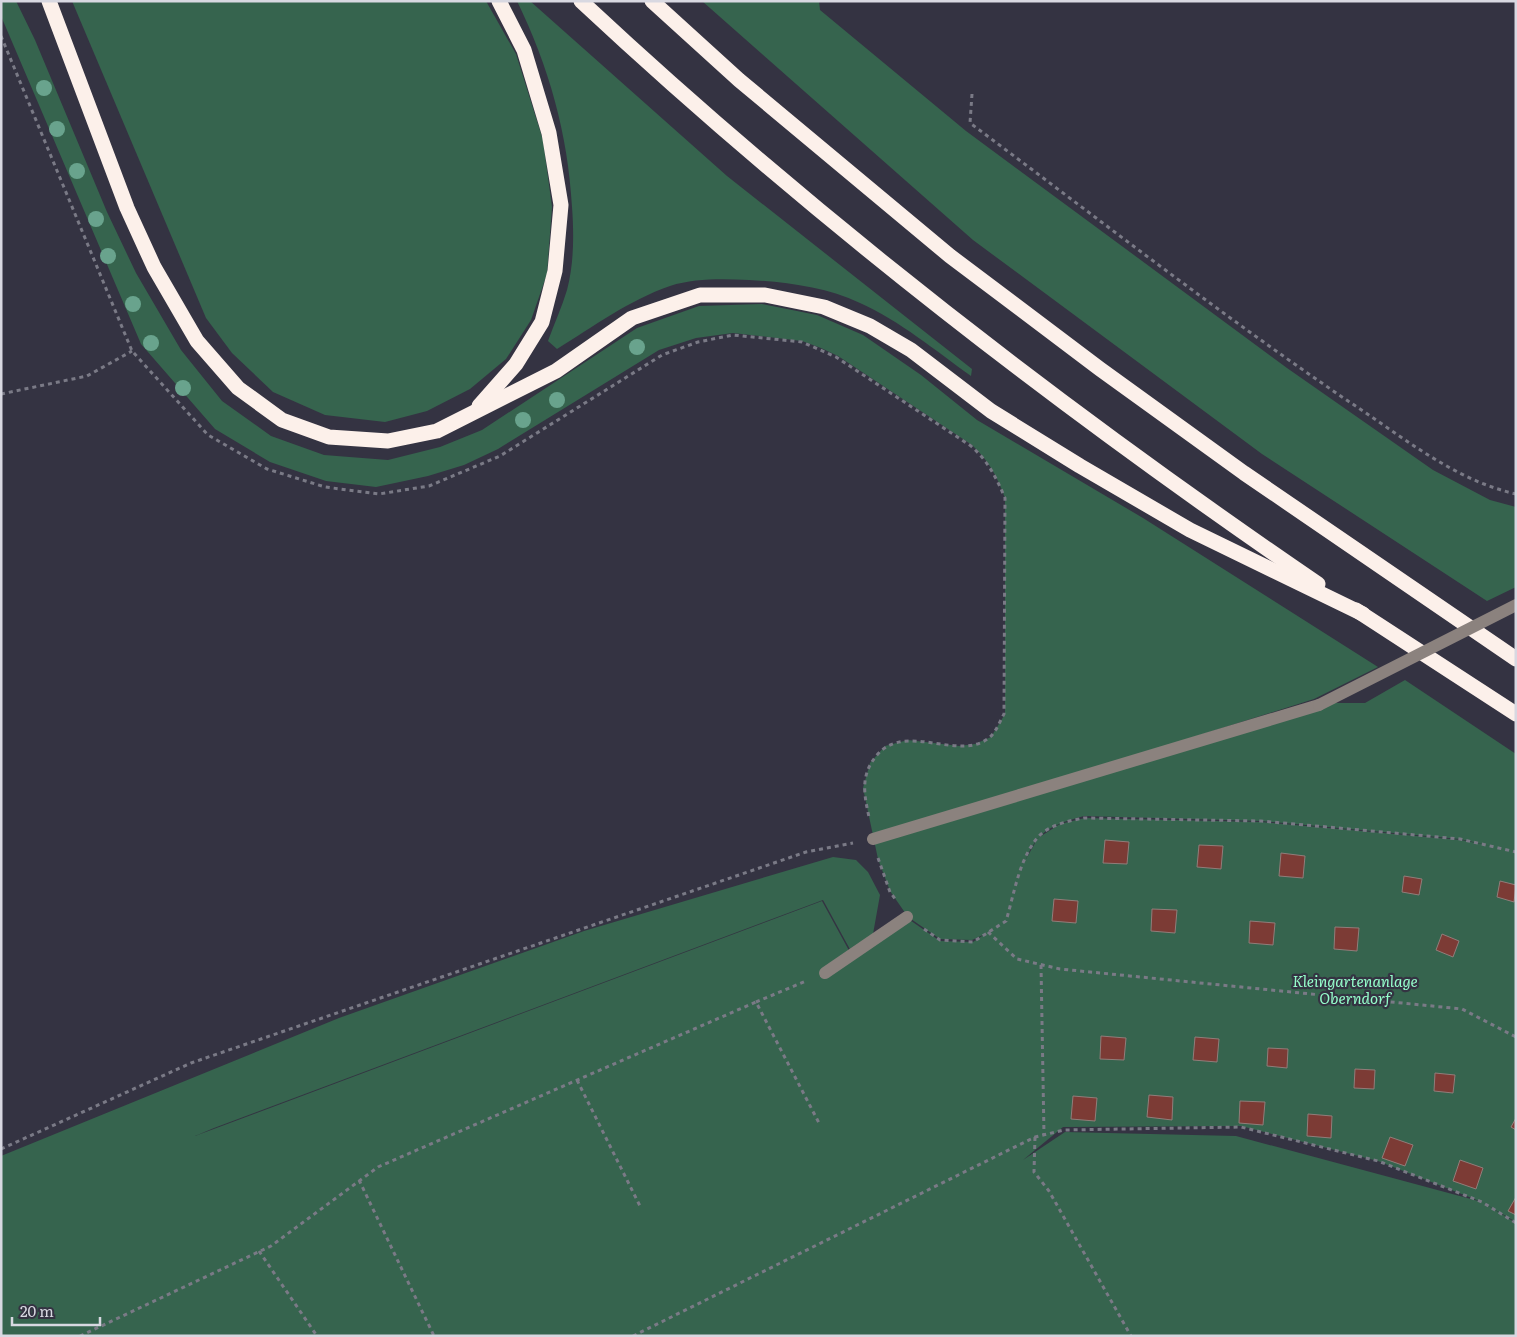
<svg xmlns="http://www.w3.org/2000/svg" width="1517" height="1337" font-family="Literata,serif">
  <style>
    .green { fill: #36644e; fill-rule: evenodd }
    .building { fill: #7c3b35; stroke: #917d7a }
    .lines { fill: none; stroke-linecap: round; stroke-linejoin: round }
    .path { stroke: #7a7a86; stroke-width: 3; stroke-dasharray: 4 4; stroke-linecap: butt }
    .minor { stroke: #8b827e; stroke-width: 12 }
    .highway { stroke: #fcf0ea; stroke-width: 15 }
    .minor-bridge { stroke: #8b827e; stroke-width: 12 }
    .tree { fill: #69a38d }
    .labels { text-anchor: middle; stroke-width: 4.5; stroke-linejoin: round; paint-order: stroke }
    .park-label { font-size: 15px; font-style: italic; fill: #95fecb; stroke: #343342 }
  </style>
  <rect width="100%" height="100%" fill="#343342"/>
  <g class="green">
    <path d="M 1,1 L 16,1 L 35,40 L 107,212 L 136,273 L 181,350 L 222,401 L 271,436 L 324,455 L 388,460 L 440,447 L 482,430 L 637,328 L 699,306 L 762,304 L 817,315 L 863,335 L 921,375 L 977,420 L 1143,518 L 1378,667 L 1314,699 L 922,823 L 1316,703 L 1365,703 L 1405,680 L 1516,754 L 1516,1222 L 1482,1202 L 1378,1161 L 1241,1126 L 1063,1127 L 1023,1160 L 1065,1132 L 1236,1136 L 1482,1202 L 1516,1223 L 1516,1336 L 1,1336 L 1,1156 L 339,1018 L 584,931 L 833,857 L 856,860 L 868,872 L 880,895 L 873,934 L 852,953 L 823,900 L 214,1128 L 195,1136 L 822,901 L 852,956 L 907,918 L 940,941 L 973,942 L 985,934 L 972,940 L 940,939 L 908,917 L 890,891 L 878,859 L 863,788 L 870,763 L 885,746 L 908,740 L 959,746 L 975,744 L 991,737 L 1005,714 L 1005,498 C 997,476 989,461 972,445 L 838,356 L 821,348 L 802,341 L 733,333 L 696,338 L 659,350 L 498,449 L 464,465 L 428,476 L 376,487 L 326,481 L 270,462 L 215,429 L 141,344 L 1,16 ZM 1084,816 L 1261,821 L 1460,839 L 1491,846 L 1461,840 L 1261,822 L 1085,818 L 1060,824 L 1038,838 L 1026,859 C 1038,830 1054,824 1084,816 Z"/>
    <polygon points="72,1 486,1 516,54 543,140 552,207 547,274 531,320 506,359 470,389 427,411 385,422 325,415 273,392 232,353 206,318"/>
    <path d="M 517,1 L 530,1 L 727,176 L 972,369 L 971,376 C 936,351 900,321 860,303 C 826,287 786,282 749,280 C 723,279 695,278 670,286 C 629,300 593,327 557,349 L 548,341 C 554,324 562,307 567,290 C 574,264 574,234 572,207 C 568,134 549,67 517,1 Z"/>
    <polygon points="702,1 819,1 820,10 966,131 1287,368 1433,470 1490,500 1516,507 1516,587 1487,601 1262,454 973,240"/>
  </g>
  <g class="building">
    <polygon points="1105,840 1129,842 1127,864 1103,863"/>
    <polygon points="1199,845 1223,846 1221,869 1197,867"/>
    <polygon points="1281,853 1305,856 1303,878 1279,876"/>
    <polygon points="1404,876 1422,879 1419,895 1402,892"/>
    <polygon points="1500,881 1516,885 1514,902 1497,897"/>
    <polygon points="1054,899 1078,901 1076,923 1052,921"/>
    <polygon points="1152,909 1177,910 1175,933 1151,931"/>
    <polygon points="1250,921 1275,923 1273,945 1249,943"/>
    <polygon points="1335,927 1359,928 1357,951 1334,949"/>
    <polygon points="1442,934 1459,941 1453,957 1436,950"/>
    <polygon points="1101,1036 1126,1038 1124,1060 1100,1059"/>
    <polygon points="1195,1037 1219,1039 1217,1062 1193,1060"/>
    <polygon points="1268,1048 1288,1049 1287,1068 1267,1066"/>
    <polygon points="1355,1069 1375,1070 1374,1089 1354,1088"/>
    <polygon points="1435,1073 1455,1075 1453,1093 1434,1091"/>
    <polygon points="1149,1095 1173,1097 1172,1120 1147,1117"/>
    <polygon points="1073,1096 1097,1098 1095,1121 1071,1119"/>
    <polygon points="1240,1101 1265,1102 1263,1125 1239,1123"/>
    <polygon points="1308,1114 1332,1116 1331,1138 1307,1136"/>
    <polygon points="1516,1118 1516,1130 1511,1127"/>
    <polygon points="1390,1137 1413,1145 1405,1166 1382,1158"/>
    <polygon points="1460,1160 1483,1168 1476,1189 1453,1181"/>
    <polygon points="1516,1197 1516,1215 1508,1211"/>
  </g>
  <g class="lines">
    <g class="path">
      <path d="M 1,36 L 132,351 L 208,435 L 267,469 L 325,487 L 379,494 L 429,486 L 500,456 L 662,355 L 698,342 L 733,335 L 802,342 L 836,357 L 971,446 C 988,461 996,477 1005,498 L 1004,714 C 1000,721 996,732 990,737 C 960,763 906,721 877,755 C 860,775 864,794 869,817"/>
      <path d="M 972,94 L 970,123 C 1096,217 1221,315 1351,403 C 1403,437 1454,480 1516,494"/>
      <polyline points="1,394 87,376 132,351"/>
      <polyline points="878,858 890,892 896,900"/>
      <path d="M 924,929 L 940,940 L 973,942 L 1006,921 C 1014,895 1019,859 1038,837 C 1049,825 1068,821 1084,818 L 1261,821 L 1460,839 L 1516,852"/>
      <polyline points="988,932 1017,959 1060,969 1462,1009 1516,1037"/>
      <polyline points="1041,965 1044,1135"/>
      <polyline points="756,1002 806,981"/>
      <polyline points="577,1080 640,1206"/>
      <polyline points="1035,1137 1034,1172 1049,1191 1131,1336"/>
      <polyline points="1,1149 191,1063 806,852 853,843"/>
      <polyline points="359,1180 434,1336"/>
      <polyline points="259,1251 317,1336"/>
      <polyline points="80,1336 271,1246 378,1167 756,1002 819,1123"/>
      <polyline points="633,1336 1035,1137 1064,1130 1241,1127 1378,1161 1482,1202 1516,1223"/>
    </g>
    <g class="minor">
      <polyline points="873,839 1319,705"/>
      <polyline points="825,973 907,917"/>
    </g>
    <g class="highway">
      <polyline points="49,1 127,208 154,267 197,341 238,388 282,420 329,437 388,441 437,431 556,371 632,318 700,295 765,295 824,307 870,326 911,350 991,411 1080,466 1190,530 1363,614"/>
      <path d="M 581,1 C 810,215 1059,407 1318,584"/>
      <polyline points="652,1 739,80 950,256 1100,369 1244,473 1516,659"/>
      <polyline points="479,406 516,364 542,322 555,271 561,205 549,133 524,50 499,1"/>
      <polyline points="1356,610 1516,714"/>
    </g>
    <polyline class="minor-bridge" points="1319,705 1516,605"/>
  </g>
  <g class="tree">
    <circle cx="44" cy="88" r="8"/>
    <circle cx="57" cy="129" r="8"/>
    <circle cx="77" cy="171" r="8"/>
    <circle cx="96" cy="219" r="8"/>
    <circle cx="108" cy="256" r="8"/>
    <circle cx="133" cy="304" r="8"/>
    <circle cx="151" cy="343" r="8"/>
    <circle cx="637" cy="347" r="8"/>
    <circle cx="183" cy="388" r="8"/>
    <circle cx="557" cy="400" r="8"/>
    <circle cx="523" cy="420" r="8"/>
  </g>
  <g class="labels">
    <g class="park-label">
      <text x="1355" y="987">Kleingartenanlage<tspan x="1355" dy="17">Oberndorf</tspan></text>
    </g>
  </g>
  <rect width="1517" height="1337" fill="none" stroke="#d8d8e1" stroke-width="5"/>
  <path d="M12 1317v8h88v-8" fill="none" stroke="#d8d8e1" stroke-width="2.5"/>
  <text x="20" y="1317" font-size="15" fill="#d8d8e1" stroke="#343342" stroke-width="4" paint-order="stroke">20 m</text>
</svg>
